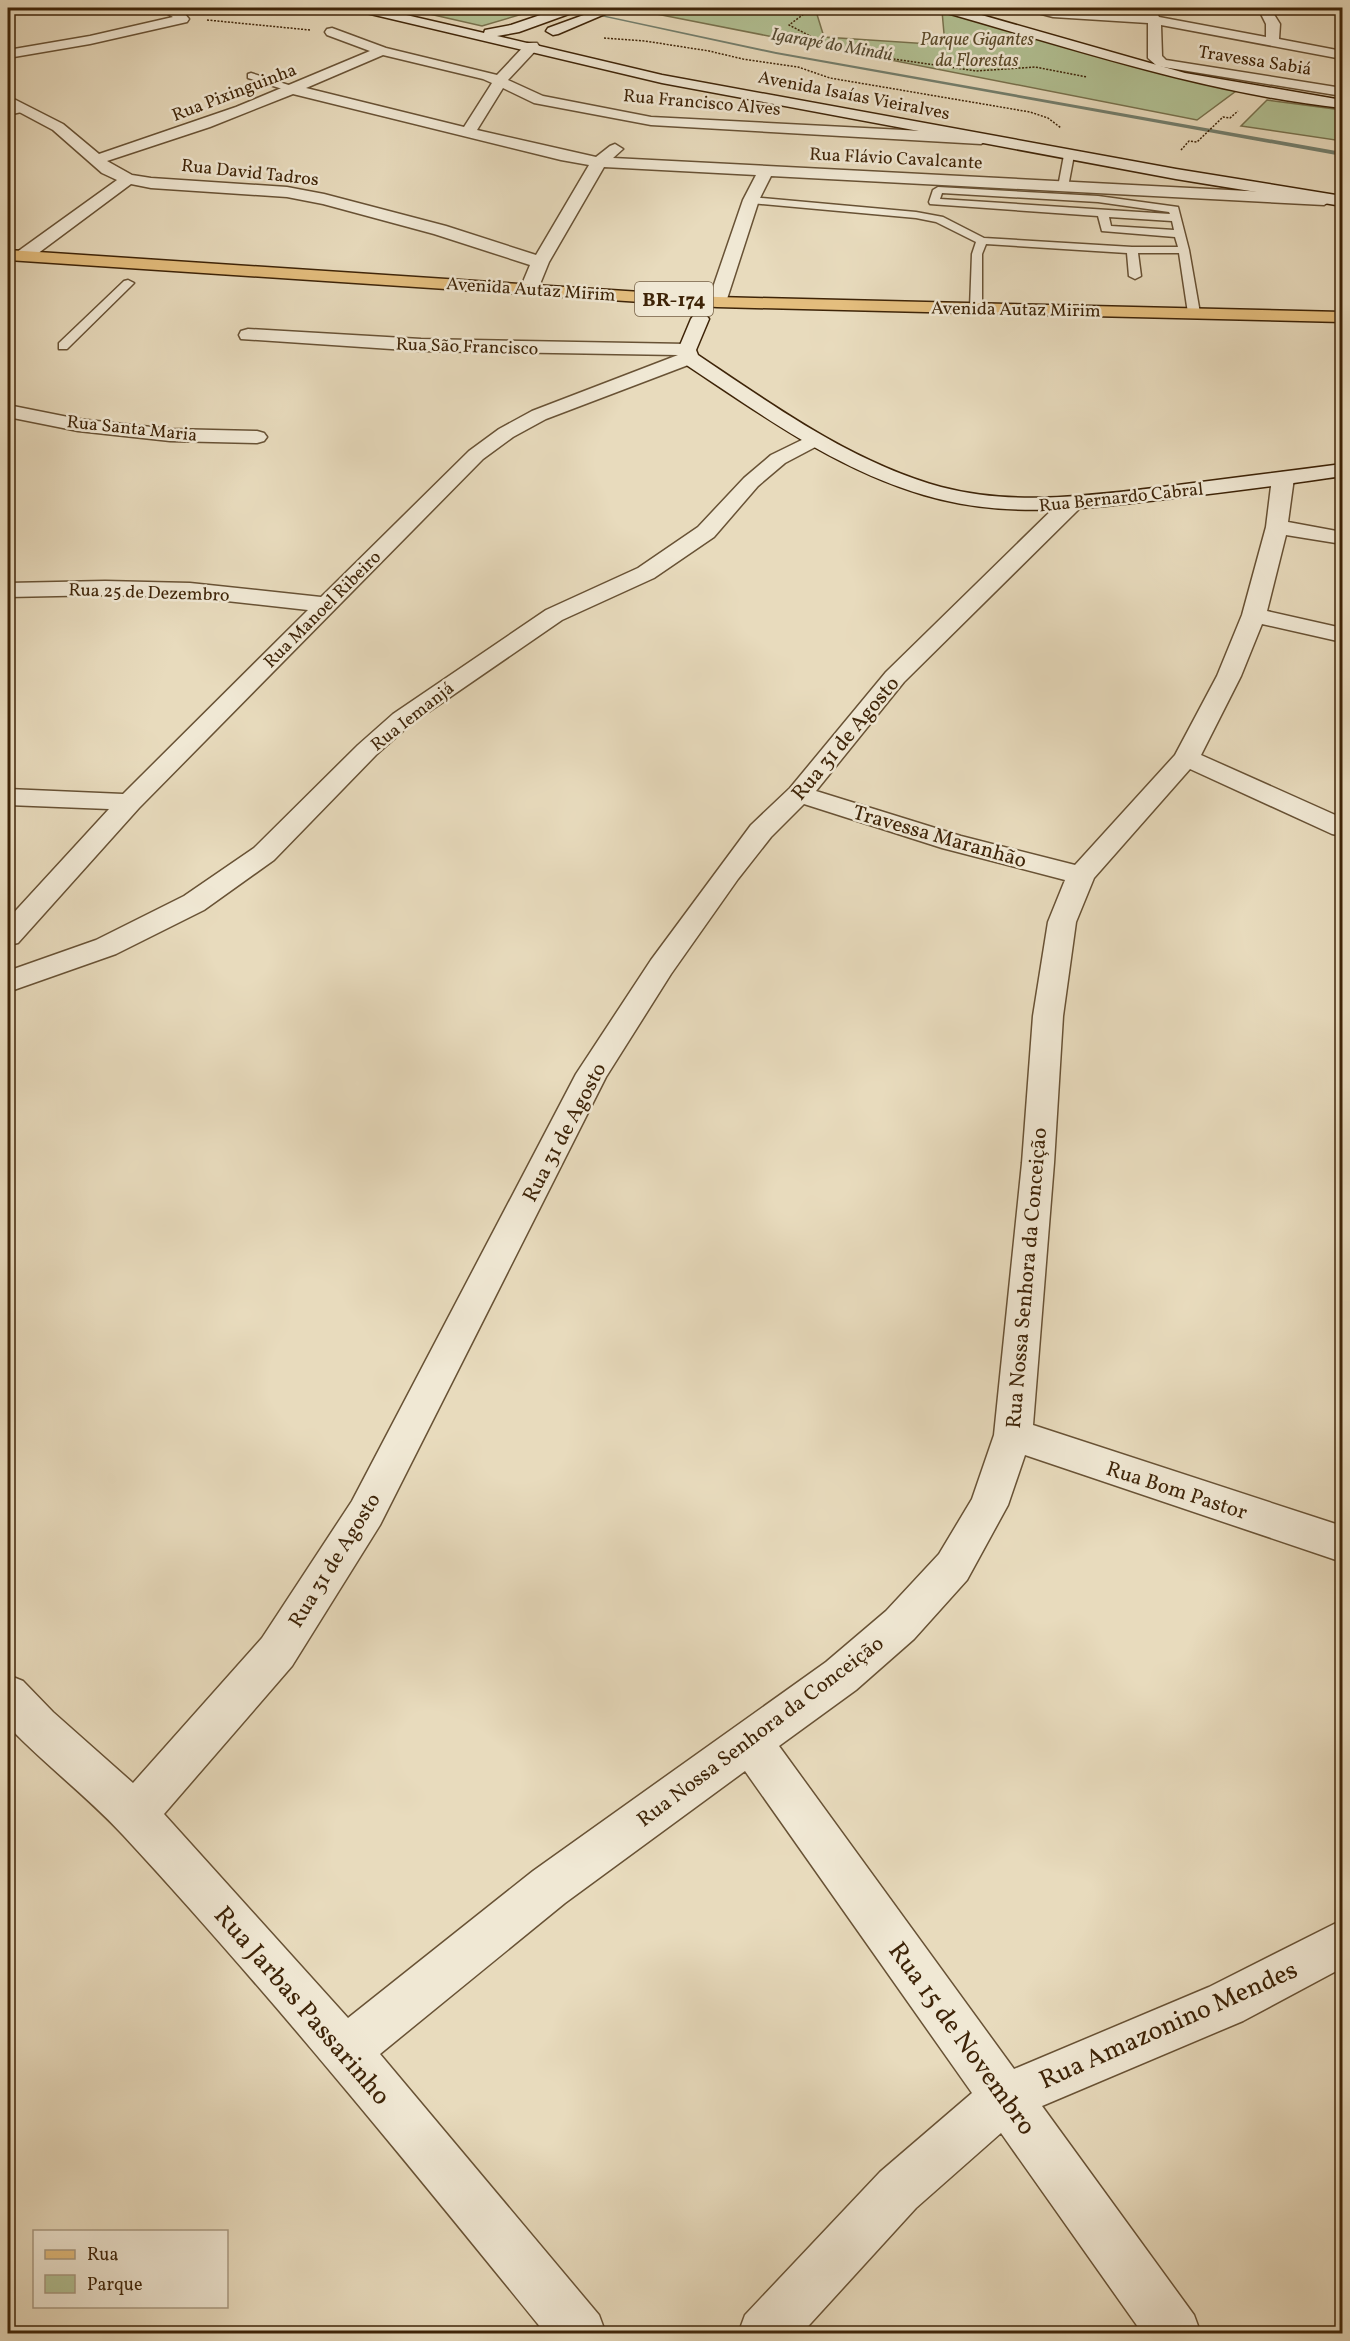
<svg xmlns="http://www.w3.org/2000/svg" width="1350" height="2341" font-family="Vollkorn,serif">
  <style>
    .green { fill: #b2c194; stroke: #78724e; stroke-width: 1.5 }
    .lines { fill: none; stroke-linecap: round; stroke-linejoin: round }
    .stream { fill: #737f6e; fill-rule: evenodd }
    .lane-casing { stroke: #685235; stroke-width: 3 }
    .street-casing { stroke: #685235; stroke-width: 3 }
    .secondary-casing { stroke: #3e2408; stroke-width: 3 }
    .primary-casing { stroke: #3e2408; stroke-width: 3 }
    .path { stroke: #3e2408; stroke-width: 1.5; stroke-dasharray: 2 1.5; stroke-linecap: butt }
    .lane { fill: #f0e8d4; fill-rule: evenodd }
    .street { fill: #f0e8d4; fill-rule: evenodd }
    .secondary { fill: #f0e8d4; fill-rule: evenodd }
    .primary { fill: #e4be7e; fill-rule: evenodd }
    .labels { text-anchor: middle; stroke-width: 5; stroke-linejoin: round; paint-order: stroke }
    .far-park-label { font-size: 18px; font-style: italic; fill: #5b4b2b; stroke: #f0e8d4 }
    .far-water-label { font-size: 18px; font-style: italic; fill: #544a32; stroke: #f0e8d4 }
    .far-street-label { font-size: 18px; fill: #3e2408; stroke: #f0e8d4 }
    .shield { fill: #f0e8d4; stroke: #735f45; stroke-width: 1.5 }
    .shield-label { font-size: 20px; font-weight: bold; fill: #3e2408 }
    .street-label { font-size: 21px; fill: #3e2408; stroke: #f0e8d4 }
    .near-street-label { font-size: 26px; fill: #3e2408; stroke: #f0e8d4 }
  </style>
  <rect width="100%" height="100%" fill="#e8dbbd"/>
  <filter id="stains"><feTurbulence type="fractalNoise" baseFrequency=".00333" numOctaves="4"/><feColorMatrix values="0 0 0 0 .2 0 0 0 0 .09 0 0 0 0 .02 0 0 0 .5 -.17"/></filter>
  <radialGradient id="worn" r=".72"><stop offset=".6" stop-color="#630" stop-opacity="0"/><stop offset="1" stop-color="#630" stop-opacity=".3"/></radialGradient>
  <g class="green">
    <polygon points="403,8 524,8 536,10 482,26"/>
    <polygon points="654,8 815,8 824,37 945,45 942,11 1236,91 1197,120 646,12"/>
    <polygon points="1267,100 1342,110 1342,141 1241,126"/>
  </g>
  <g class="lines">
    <polygon class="stream" points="563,8 569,8 776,52 1342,152 1342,156 776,54"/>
    <g class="lane-casing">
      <g id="lane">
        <polygon points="251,73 298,88 300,90 295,93 248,78 248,74"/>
        <polygon points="23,106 28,109 26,111 8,115 8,109"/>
        <polygon points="1069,152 1074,155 1068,187 1063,190 1058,187 1064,155"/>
        <path d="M 938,187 L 1098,196 L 1178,207 L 1189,250 L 1200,313 L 1194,316 L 1188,313 L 1179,253 L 1138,253 L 1141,276 L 1135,279 L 1129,276 L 1127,253 L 986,244 L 982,254 L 982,308 L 976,311 L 970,308 L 972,254 L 976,242 L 936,222 L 916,218 L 751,203 L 746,200 L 751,197 L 916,212 L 943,217 L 984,238 L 1132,247 L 1178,247 L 1175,237 L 1102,231 L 1098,216 L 930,204 L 929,202 L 933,190 ZM 942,193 L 1098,202 L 1169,212 L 1170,214 L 940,199 ZM 1109,217 L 1172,221 L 1174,230 L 1111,226 Z"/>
        <polygon points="128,280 134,283 132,285 67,349 59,349 59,343 124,281"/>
      </g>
    </g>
    <g class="street-casing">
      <g id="street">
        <polygon points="158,8 180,8 189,19 187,22 90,44 8,58 8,50 90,36 173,17"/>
        <polygon points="998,8 1048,8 1145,15 1142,8 1154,8 1159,17 1266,37 1266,24 1258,8 1270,8 1280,24 1279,39 1342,51 1342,59 1161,25 1162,56 1166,60 1342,88 1342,96 1157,66 1148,58 1148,23 1053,17 1034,12 1004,12"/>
        <path d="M 332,28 L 386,48 L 497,75 L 527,43 L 537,43 L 539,46 L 537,49 L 508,80 L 543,96 L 651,117 L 981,134 L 989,139 L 981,144 L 651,125 L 534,103 L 503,88 L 477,130 L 596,157 L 610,146 L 615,144 L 623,149 L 613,158 L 1324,195 L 1332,200 L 1324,205 L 771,176 L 759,200 L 726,302 L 723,306 L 711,306 L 708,302 L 743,200 L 756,175 L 604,167 L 549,262 L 538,289 L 535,293 L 523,293 L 520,289 L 530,265 L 434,234 L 323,204 L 287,197 L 151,188 L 131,184 L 29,260 L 17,260 L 14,256 L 17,252 L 117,180 L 102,173 L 53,130 L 8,106 L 8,96 L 63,124 L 99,154 L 236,107 L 370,51 L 327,35 L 325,32 L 327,29 ZM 383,55 L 483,79 L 492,83 L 464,127 L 306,88 ZM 293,94 L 561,160 L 589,165 L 536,255 L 446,226 L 324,194 L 287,187 L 151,178 L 132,175 L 107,161 L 210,127 Z"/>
        <polygon points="248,329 421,339 687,344 694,346 696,350 694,354 698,358 696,362 546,419 513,437 483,459 139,808 18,943 8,945 8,919 109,809 8,805 8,789 123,794 308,610 190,597 105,595 8,597 8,583 105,581 190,583 321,597 469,451 499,429 532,411 678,355 421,351 241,339 239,335 241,331"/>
        <polygon points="8,405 78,419 170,429 257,431 264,433 267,437 264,441 257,443 170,441 78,431 8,417"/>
        <polygon points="814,434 821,436 824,440 821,444 785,463 758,486 714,537 654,578 562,620 411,724 376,755 274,860 204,910 116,954 8,992 8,971 96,940 184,896 254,848 358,745 393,714 546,610 638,568 698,527 744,478 771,455"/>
        <path d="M 1283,472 L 1290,474 L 1294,478 L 1288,522 L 1342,532 L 1342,544 L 1286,535 L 1267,611 L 1342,628 L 1342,642 L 1262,624 L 1241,676 L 1201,755 L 1342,818 L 1342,836 L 1332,834 L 1190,769 L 1094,878 L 1076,922 L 1063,1016 L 1054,1163 L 1033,1425 L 1342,1526 L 1342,1562 L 1025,1455 L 1008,1505 L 967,1580 L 914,1639 L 856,1690 L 779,1746 L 1014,2069 L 1209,1987 L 1342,1920 L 1342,1968 L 1243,2021 L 1042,2106 L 1194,2315 L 1201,2334 L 1143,2334 L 1001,2133 L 916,2208 L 801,2334 L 738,2334 L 745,2315 L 880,2172 L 972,2093 L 745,1771 L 565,1903 L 380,2054 L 599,2315 L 606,2334 L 546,2334 C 408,2164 271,1995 123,1835 C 87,1796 44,1764 8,1726 L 8,1675 L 23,1681 L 53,1712 L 133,1783 L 262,1638 L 352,1501 L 576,1074 L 651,960 L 751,825 L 790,788 L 886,672 L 1062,500 L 1070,499 L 1078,500 L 1081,505 L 1078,510 L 904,682 L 816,791 L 961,836 L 1075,865 L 1175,755 L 1217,676 L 1242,615 L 1266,527 L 1272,478 L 1276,474 ZM 804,804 L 942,848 L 1065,880 L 1048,922 L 1033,1016 L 1022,1163 L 994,1435 L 972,1499 L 939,1554 L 886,1611 L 826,1662 L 533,1871 L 348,2018 L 164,1814 L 292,1666 L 380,1525 L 606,1077 L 671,974 L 738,879 L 771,837 Z"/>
      </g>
    </g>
    <g class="secondary-casing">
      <g id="secondary">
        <polygon points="356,8 376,8 484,33 485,30 511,25 561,8 578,8 577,11 519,32 497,36 662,75 1176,169 1342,196 1342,206 1176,179 662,83 362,12"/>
        <polygon points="603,8 619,8 558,34 553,35 546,31 548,28"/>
        <path d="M 939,8 L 957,8 L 1185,73 L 1342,100 L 1342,108 C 1204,93 1074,49 940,11 Z"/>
        <path d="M 700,314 L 706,315 L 709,319 L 696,350 L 698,355 C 774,406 851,462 941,487 C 1013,506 1088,496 1162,487 C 1222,479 1282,472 1342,464 L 1342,476 C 1284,485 1225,492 1167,499 C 1085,509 1004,519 924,495 C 835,469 759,413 682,362 L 678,350 L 691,319 L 694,315 Z"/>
      </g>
    </g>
    <g class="primary-casing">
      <polygon id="primary" points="8,250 717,297 1342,312 1342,322 717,307 8,260"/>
    </g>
    <g class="path">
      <polyline points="812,8 789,25 839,51 976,71 1035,67 1087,77"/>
      <polyline points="207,20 310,30"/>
      <polyline points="604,38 645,41 709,51 743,59 798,67 830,78 1030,112 1048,118 1061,128"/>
      <polyline points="1181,150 1189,141 1197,142 1223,117 1230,118 1238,111"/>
    </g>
    <use href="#lane" class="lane"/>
    <use href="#street" class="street"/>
    <use href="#secondary" class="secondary"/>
    <use href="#primary" class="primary"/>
  </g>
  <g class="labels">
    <g class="far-park-label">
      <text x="977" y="45">Parque Gigantes<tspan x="977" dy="21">da Florestas</tspan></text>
    </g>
    <g class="far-water-label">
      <text transform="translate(832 44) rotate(10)" y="6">Igarapé do Mindú</text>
    </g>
    <g class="far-street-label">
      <text transform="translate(1255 60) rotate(9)" y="6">Travessa Sabiá</text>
      <text transform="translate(234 92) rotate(-21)" y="6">Rua Pixinguinha</text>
      <text transform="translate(854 95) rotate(11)" y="6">Avenida Isaías Vieiralves</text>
      <text transform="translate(702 102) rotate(5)" y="6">Rua Francisco Alves</text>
      <text transform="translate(896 158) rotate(3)" y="6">Rua Flávio Cavalcante</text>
      <text transform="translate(250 172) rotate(6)" y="6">Rua David Tadros</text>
      <text transform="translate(531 289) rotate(4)" y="6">Avenida Autaz Mirim</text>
      <text transform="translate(1016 309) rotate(1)" y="6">Avenida Autaz Mirim</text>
      <text transform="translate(467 346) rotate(2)" y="6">Rua São Francisco</text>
      <text transform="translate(132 428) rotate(6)" y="6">Rua Santa Maria</text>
      <text transform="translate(1121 497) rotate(-6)" y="6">Rua Bernardo Cabral</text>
      <text transform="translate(149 592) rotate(2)" y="6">Rua 25 de Dezembro</text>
      <text transform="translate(322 609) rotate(-45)" y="6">Rua Manoel Ribeiro</text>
      <text transform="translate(412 716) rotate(-38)" y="6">Rua Iemanjá</text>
    </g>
    <rect class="shield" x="635" y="282" width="78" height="34" rx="4.5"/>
    <g class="shield-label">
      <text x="674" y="306">BR-174</text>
    </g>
    <g class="street-label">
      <text transform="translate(845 738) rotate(-50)" y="7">Rua 31 de Agosto</text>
      <text transform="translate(940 836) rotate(16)" y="7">Travessa Maranhão</text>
      <text transform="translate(564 1132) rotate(-62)" y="7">Rua 31 de Agosto</text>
      <text transform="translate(1026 1278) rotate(-85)" y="7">Rua Nossa Senhora da Conceição</text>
      <text transform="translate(1177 1490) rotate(18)" y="7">Rua Bom Pastor</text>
      <text transform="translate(334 1560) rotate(-58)" y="7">Rua 31 de Agosto</text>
      <text transform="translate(760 1731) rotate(-37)" y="7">Rua Nossa Senhora da Conceição</text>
    </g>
    <g class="near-street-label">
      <text transform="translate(303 2005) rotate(49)" y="9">Rua Jarbas Passarinho</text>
      <text transform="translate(1168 2024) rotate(-24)" y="9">Rua Amazonino Mendes</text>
      <text transform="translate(963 2038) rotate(54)" y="9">Rua 15 de Novembro</text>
    </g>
  </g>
  <rect width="1350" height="2341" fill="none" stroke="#e8dbbd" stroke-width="30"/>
  <rect x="9" y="9" width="1332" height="2323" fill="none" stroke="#3e2408" stroke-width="3"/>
  <rect x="15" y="15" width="1320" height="2311" fill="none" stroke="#3e2408" stroke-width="1.5"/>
  <rect x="33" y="2230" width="195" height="78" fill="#f0e8d4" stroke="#a99a82" stroke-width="1.5"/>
  <rect x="45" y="2250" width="30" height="9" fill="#e4be7e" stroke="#a99a82" stroke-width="1.5"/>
  <text x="87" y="2260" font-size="18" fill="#3e2408">Rua</text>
  <rect x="45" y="2275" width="30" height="18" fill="#b2c194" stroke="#a99a82" stroke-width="1.5"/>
  <text x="87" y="2290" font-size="18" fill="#3e2408">Parque</text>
  <rect width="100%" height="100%" filter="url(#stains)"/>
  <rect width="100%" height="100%" fill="url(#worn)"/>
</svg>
